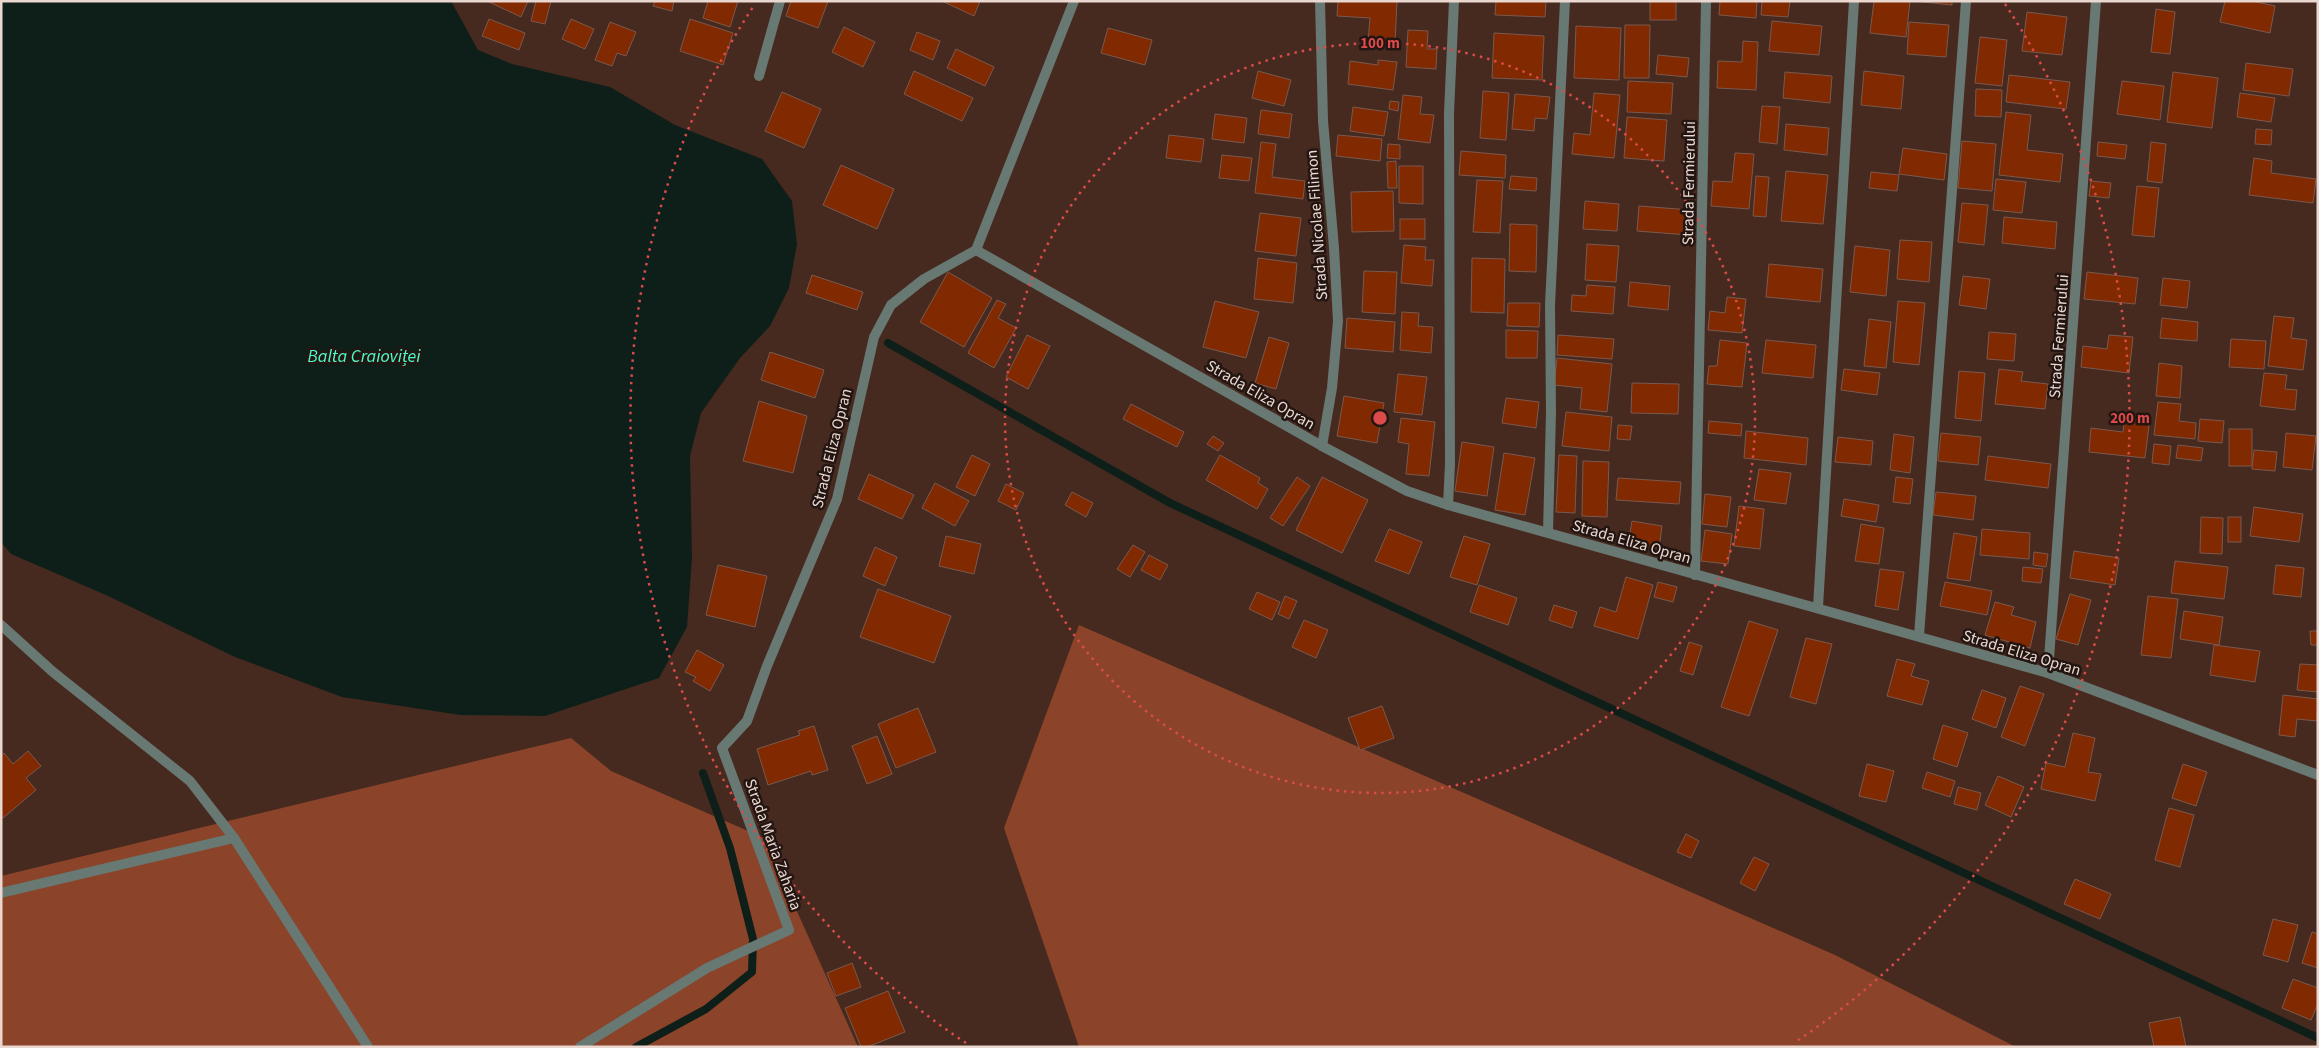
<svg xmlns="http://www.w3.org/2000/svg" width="2319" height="1048" font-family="'Source Sans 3',sans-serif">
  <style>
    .green { fill: #8b442a }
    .water { fill: #0e1f19 }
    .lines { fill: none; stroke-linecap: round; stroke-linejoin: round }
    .stream { stroke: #0e1f19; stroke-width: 8 }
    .building { fill: #812900; stroke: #7a594e }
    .minor { stroke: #687872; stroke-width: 10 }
    .ring { fill: none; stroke: #da4b4a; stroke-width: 2.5; stroke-dasharray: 2.5 5 }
    .labels { text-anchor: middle; stroke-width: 5; stroke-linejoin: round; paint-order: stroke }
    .street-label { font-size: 16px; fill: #ead7d0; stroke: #231612 }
    .water-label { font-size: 18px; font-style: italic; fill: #4cfdca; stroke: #231612 }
    .centre { fill: #da4b4a; stroke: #231612; stroke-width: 2.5 }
    .ring-label { font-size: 15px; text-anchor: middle; font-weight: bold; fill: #da4b4a; stroke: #231612; stroke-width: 5; stroke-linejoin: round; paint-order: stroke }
  </style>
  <rect width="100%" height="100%" fill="#472a1f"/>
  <g class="green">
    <polygon points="1079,625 1835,955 2016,1047 1079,1047 1004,828"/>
    <polygon points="571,738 611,771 764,838 858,1047 1,1047 1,876"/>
  </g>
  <polygon class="water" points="1,1 451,1 478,50 512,64 610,87 675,125 762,159 792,201 797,244 789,288 770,326 740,358 701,413 690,456 692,558 687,627 659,678 545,716 460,715 342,697 235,657 106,595 11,554 1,542"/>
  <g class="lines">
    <g class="stream">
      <polyline points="888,343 1170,503 2318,1038"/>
      <polyline points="636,1047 706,1009 752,972 753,939 730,848 703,773"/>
    </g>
  </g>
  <g class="building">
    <polygon points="487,1 528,1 521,17"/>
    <polygon points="536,1 551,1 545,24 531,21"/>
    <polygon points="655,1 674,1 672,11 653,6"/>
    <polygon points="708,1 738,1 730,27 703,18"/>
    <polygon points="791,1 828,1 818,28 786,16"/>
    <polygon points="942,1 980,1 974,16"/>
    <polygon points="1338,1 1397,1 1395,44 1368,42 1370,18 1337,16"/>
    <polygon points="1496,1 1546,1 1545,17 1495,15"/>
    <rect x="1650" y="1" width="26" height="19"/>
    <polygon points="1720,1 1757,1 1756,18 1719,15"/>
    <polygon points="1762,1 1790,1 1788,17 1761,15"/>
    <polygon points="1874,1 1910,1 1906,37 1870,33"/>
    <polygon points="1914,1 1952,1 1952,5"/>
    <polygon points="2225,1 2252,1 2275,6 2270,33 2220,22"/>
    <polygon points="2156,9 2175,12 2170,54 2151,52"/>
    <polygon points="2027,12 2067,17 2062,55 2022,51"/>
    <polygon points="489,19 525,33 519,50 482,36"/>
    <polygon points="571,19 594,29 585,49 562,39"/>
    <polygon points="690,19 733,33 723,65 680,51"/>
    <polygon points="1772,21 1822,26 1819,55 1769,51"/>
    <polygon points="610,22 636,32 626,56 617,53 612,66 595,60"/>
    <polygon points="1909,22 1949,25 1946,57 1907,54"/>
    <polygon points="1625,25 1650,25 1649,78 1624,78"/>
    <polygon points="1576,26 1621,28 1619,80 1574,78"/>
    <polygon points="844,27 875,42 863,67 832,52"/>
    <polygon points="1108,28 1152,40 1145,65 1101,53"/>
    <polygon points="1408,30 1428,31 1427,49 1437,49 1436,69 1406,67"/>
    <polygon points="917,32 940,41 933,60 910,50"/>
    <polygon points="1494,33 1544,36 1542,80 1492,78"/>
    <polygon points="1980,37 2007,40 2002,86 1975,83"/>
    <polygon points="1743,41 1758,42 1756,90 1717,88 1718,61 1742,62"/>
    <polygon points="956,49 994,67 985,86 947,68"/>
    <polygon points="1658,55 1689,58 1687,77 1656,74"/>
    <polygon points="1378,60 1397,62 1393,90 1348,84 1350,61 1378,65"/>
    <polygon points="2246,63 2293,69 2289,96 2243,90"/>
    <polygon points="914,71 973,98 962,121 904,94"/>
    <polygon points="1258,71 1291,80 1284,106 1252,98"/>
    <polygon points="1864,71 1904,76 1901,109 1861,105"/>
    <polygon points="1785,72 1832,76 1830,103 1783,98"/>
    <polygon points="2173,72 2218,78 2212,128 2167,122"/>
    <polygon points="2009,75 2070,82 2066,109 2006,102"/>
    <polygon points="1628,81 1673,83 1671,114 1627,112"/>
    <polygon points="2122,81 2164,86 2160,120 2117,114"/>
    <polygon points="1976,89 2002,90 2001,117 1975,116"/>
    <polygon points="1483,91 1509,93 1506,140 1480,138"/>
    <polygon points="782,92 821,109 804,148 765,131"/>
    <polygon points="1594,93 1620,95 1614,158 1572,154 1574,133 1590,135"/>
    <polygon points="2240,93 2275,98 2271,122 2237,117"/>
    <polygon points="1515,94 1550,97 1547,119 1535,118 1534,131 1512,129"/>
    <polygon points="1403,95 1422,97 1420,114 1434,115 1430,143 1398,139"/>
    <polygon points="1390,101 1399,102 1398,111 1389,109"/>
    <polygon points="1762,106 1780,107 1777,144 1759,142"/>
    <polygon points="1353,107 1388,112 1384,136 1350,131"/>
    <polygon points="1261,110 1292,114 1289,138 1258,134"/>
    <polygon points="2006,112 2031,115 2027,150 2063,154 2060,182 1999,175"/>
    <polygon points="1215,114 1247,118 1244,143 1212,139"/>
    <polygon points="1627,117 1667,120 1664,161 1624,158"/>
    <polygon points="1786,124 1829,128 1827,155 1784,150"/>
    <polygon points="2256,129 2272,130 2271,145 2255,144"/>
    <polygon points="1169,135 1204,139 1201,162 1166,158"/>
    <polygon points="1338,135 1382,139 1380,161 1336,156"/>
    <polygon points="1962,141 1996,144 1992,191 1958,188"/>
    <polygon points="1261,142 1276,144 1272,177 1305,181 1303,199 1255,193"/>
    <polygon points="2098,142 2127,145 2125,159 2097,156"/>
    <polygon points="2151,142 2166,144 2162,183 2147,181"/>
    <polygon points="1388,144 1400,145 1400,159 1387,158"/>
    <polygon points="1903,148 1947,154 1944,180 1899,174"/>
    <polygon points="1461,151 1506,155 1505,178 1459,175"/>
    <polygon points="1735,153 1754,154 1749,209 1711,206 1713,181 1732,182"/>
    <polygon points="1222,155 1252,158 1249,181 1219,178"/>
    <polygon points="2254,158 2272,161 2271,173 2316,179 2313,203 2249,195"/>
    <polygon points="1396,161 1397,188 1388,188 1387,162"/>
    <polygon points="841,165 894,189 877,229 823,205"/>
    <polygon points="1399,166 1423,166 1423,204 1399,203"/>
    <polygon points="1786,171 1828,175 1823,224 1781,221"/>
    <polygon points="1871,172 1899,175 1897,191 1869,188"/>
    <polygon points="1511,176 1537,178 1536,191 1509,189"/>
    <polygon points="1756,176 1769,177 1766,217 1753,216"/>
    <polygon points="1996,179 2026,182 2022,213 1993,210"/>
    <polygon points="1477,180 1503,181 1500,233 1473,232"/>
    <polygon points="2091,181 2111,183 2109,198 2089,196"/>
    <polygon points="2137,186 2159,188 2154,237 2132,235"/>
    <polygon points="1393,191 1394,231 1352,232 1351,192"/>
    <polygon points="1585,201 1619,204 1617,231 1583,229"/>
    <polygon points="1962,203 1988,205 1984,245 1958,242"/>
    <polygon points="1639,206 1691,210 1688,235 1637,231"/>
    <polygon points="1260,213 1301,218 1296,256 1255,251"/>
    <polygon points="2004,217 2057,222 2055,249 2002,243"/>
    <rect x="1400" y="219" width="25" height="20"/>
    <polygon points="1510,224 1537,225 1536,272 1509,271"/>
    <polygon points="1900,240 1932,242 1929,282 1897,279"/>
    <polygon points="1587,244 1619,246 1616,282 1585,280"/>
    <polygon points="1404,245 1426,247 1425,260 1434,260 1432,286 1401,283"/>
    <polygon points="1855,246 1890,250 1886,296 1850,292"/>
    <polygon points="1258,258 1297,263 1293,303 1254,299"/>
    <polygon points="1472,258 1505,259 1504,313 1471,312"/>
    <polygon points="1769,264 1823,269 1820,302 1766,297"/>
    <polygon points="1364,271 1397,272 1395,314 1362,312"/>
    <polygon points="948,272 992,298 964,347 920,322"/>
    <polygon points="2087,272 2138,278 2135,304 2084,299"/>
    <polygon points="812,275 863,292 857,310 806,293"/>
    <polygon points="1963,276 1990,279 1986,309 1959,305"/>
    <polygon points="2163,278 2190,281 2187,308 2160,305"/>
    <polygon points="1630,282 1670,286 1668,310 1628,306"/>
    <polygon points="1587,285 1615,287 1613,314 1571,311 1572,295 1586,296"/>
    <polygon points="1727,297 1746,299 1742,333 1708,330 1710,311 1725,313"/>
    <polygon points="997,300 1006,304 998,318 1016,328 994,368 968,353"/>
    <polygon points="1215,301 1259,312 1246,358 1203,347"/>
    <polygon points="1898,301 1925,303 1919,365 1893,362"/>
    <polygon points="1508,303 1540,303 1539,327 1507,326"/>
    <polygon points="1402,312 1419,313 1418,326 1433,327 1431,353 1400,350"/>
    <polygon points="2274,316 2294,318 2291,338 2307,340 2303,370 2268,366"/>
    <polygon points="1347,318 1395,322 1393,352 1345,348"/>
    <polygon points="2162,318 2198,322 2197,341 2160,338"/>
    <polygon points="1869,319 1891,322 1886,368 1864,366"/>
    <polygon points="1506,330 1538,331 1537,358 1506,358"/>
    <polygon points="1989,332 2016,334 2014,361 1987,359"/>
    <polygon points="1027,335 1050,346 1028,389 1006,377"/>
    <polygon points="1558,335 1614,339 1612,359 1557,355"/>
    <polygon points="2109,335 2133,337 2129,373 2081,367 2083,346 2107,349"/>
    <polygon points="1269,337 1289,343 1276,389 1255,383"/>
    <polygon points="2231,339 2266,341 2264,369 2229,367"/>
    <polygon points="1720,340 1747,343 1742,387 1707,384 1709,366 1717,366"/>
    <polygon points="1766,340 1816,345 1813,378 1762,373"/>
    <polygon points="770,352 824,370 815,398 761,380"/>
    <polygon points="1557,358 1612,364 1607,412 1580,409 1582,388 1554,385"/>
    <polygon points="2159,363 2182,366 2180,398 2156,396"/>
    <polygon points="1844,369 1880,373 1877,395 1841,390"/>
    <polygon points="1999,369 2023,372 2021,381 2048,384 2045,409 1995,404"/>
    <polygon points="1959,371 1985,373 1981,421 1955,418"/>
    <polygon points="2264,373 2287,375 2285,389 2297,390 2295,410 2260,406"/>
    <polygon points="1398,374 1427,377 1422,415 1394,412"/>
    <polygon points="1632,383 1679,384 1678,414 1631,413"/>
    <polygon points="1344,396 1384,403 1377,443 1337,436"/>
    <polygon points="1506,398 1539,402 1536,428 1502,423"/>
    <polygon points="759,401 807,416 793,473 743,461"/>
    <polygon points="2158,402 2181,404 2179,421 2196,423 2195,439 2154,435"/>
    <polygon points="1131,404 1184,432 1177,447 1123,419"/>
    <polygon points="1566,412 1612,417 1609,451 1562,446"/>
    <polygon points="2125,414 2150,417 2145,458 2089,452 2091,428 2123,432"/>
    <polygon points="1401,418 1435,422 1429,476 1406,474 1409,444 1398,442"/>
    <polygon points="2200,419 2224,421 2222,443 2198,441"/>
    <polygon points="1709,421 1742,424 1741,436 1708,433"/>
    <polygon points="1618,425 1632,426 1630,440 1617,439"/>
    <rect x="2229" y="429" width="23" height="37"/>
    <polygon points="1746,431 1808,438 1806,465 1744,458"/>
    <polygon points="1941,433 1981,437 1978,465 1938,461"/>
    <polygon points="2286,433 2316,436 2312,470 2283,467"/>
    <polygon points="1894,434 1914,437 1910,473 1890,470"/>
    <polygon points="1213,436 1224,443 1218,451 1207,444"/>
    <polygon points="1838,437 1873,441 1871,465 1835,462"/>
    <polygon points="1462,442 1494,447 1487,496 1455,491"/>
    <polygon points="2154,444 2171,446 2169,465 2152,463"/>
    <polygon points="2178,445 2203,448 2201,461 2176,458"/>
    <polygon points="2254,450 2277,452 2275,471 2252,469"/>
    <polygon points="1504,453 1535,458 1525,515 1495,510"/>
    <polygon points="972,455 990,464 975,496 956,487"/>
    <polygon points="1220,455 1260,478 1258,483 1268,489 1257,509 1206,480"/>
    <polygon points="1559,455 1577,456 1575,513 1556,512"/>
    <polygon points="1988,456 2051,464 2048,488 1985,480"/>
    <polygon points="1583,461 1609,462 1607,517 1582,516"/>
    <polygon points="1759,469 1791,473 1786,504 1754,500"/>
    <polygon points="869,474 914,495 902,519 858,499"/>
    <polygon points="1297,477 1310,486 1283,526 1270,518"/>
    <polygon points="1322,477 1368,500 1342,553 1296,530"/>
    <polygon points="1896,477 1913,479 1910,504 1893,502"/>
    <polygon points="1618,478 1681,482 1679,504 1616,500"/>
    <polygon points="935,483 969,501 955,526 922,508"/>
    <polygon points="1006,484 1024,493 1016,510 998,501"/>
    <polygon points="1072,492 1093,503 1086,517 1065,505"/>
    <polygon points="1936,492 1976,496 1973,520 1933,515"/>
    <polygon points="1705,494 1731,497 1727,527 1702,524"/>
    <polygon points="1844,499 1879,505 1876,522 1841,516"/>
    <polygon points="1739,506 1764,509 1760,549 1734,546"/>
    <polygon points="2254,507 2303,514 2299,542 2250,536"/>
    <polygon points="2201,517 2223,518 2222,554 2200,553"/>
    <rect x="2228" y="517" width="13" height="25"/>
    <polygon points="1632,521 1662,526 1659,549 1628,544"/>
    <polygon points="1861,524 1884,528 1879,564 1855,561"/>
    <polygon points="1389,529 1422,542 1409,574 1375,561"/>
    <polygon points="1982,529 2030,533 2029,559 1980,555"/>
    <polygon points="1705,530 1732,534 1728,564 1701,561"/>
    <polygon points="1954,533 1977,537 1970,581 1947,578"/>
    <polygon points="946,536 981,544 974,574 939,566"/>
    <polygon points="1464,536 1490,544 1477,585 1450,577"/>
    <polygon points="1133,545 1145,552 1130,577 1117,569"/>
    <polygon points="875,547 897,557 885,586 863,576"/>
    <polygon points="2074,551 2119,558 2115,585 2070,578"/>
    <polygon points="2034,552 2048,554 2046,567 2033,565"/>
    <polygon points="1149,555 1168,565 1160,580 1141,570"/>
    <polygon points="2175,561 2228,567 2224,599 2171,593"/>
    <polygon points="718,565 767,576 755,627 706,615"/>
    <polygon points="2276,565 2304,568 2301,597 2273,594"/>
    <polygon points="2023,567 2043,569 2041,583 2022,581"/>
    <polygon points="1880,569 1904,572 1898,610 1875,606"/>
    <polygon points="1626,577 1653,585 1638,639 1594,626 1600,607 1616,612"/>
    <polygon points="1658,582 1677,587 1673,602 1654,597"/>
    <polygon points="1945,582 1992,591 1987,615 1940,606"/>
    <polygon points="1479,585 1517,598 1508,625 1470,612"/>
    <polygon points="878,589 951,616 934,663 860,637"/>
    <polygon points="1257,592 1280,602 1272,620 1249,609"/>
    <polygon points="2070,594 2091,600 2078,645 2056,639"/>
    <polygon points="1285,596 1297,601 1289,619 1278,614"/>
    <polygon points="2148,596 2178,599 2171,658 2141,655"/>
    <polygon points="1995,602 2014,607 2011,615 2036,622 2030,648 1985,635"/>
    <polygon points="1554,605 1577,612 1572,628 1549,620"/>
    <polygon points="2184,611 2223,617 2219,645 2180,639"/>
    <polygon points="1304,620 1328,630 1316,658 1292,647"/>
    <polygon points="1749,621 1778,630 1749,716 1721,707"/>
    <polygon points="2310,631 2318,631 2318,645 2311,645"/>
    <polygon points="1806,638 1832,644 1816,704 1790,697"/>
    <polygon points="1689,642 1702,646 1693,675 1680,671"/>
    <polygon points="2214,645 2260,651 2255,682 2210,675"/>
    <polygon points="697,650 724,665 710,691 693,681 696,677 685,672"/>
    <polygon points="1897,659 1915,664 1911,676 1929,681 1922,705 1887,696"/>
    <polygon points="2300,664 2318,665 2318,692 2297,690"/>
    <polygon points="2020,686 2044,694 2025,746 2001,737"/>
    <polygon points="1982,690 2006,698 1996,728 1972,719"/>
    <polygon points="2283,695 2318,699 2317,721 2297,719 2295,737 2279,735"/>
    <polygon points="1382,706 1394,738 1360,750 1348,718"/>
    <polygon points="918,708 936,752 896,768 878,724"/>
    <polygon points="1943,725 1968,733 1957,767 1933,759"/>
    <polygon points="814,726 828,770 812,775 811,771 768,785 757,749 800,735 798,731"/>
    <polygon points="2073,733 2095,738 2088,772 2101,774 2095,801 2041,789 2046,763 2065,767"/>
    <polygon points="877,736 892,774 867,784 852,746"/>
    <polygon points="28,751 41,766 26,778 36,790 3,818 1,816 1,756 4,753 13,764"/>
    <polygon points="1867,764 1894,771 1886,802 1859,796"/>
    <polygon points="2183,764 2207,772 2196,806 2172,798"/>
    <polygon points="1927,772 1955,781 1950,797 1922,788"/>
    <polygon points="1998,776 2024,787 2011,817 1985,805"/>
    <polygon points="1958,787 1981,793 1977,810 1954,804"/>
    <polygon points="2169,808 2194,815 2180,867 2155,860"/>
    <polygon points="1686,834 1699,841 1691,858 1677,852"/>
    <polygon points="1754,857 1769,864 1755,891 1740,883"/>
    <polygon points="2075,879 2111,894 2100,919 2064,904"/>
    <polygon points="2273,919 2298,925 2288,962 2263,955"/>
    <polygon points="2312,932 2318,934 2318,968 2302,963"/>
    <polygon points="852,963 861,987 836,996 827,973"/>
    <polygon points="2293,979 2318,988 2318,1004 2311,1020 2282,1008"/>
    <polygon points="888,991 905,1032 867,1047 861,1047 845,1008"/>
    <polygon points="2180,1017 2186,1047 2154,1047 2149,1023"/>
  </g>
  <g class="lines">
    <g class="minor">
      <polyline points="1320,1 1323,121 1334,248 1338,321 1332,388 1322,446"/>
      <polyline points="759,76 780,1"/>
      <polyline points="976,250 1322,446 1407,491 1448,505 2048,673 2318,775"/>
      <polyline points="1448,505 1450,464 1449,113 1454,1"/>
      <polyline points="1548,532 1551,412 1550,305 1565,1"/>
      <polyline points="1695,575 1706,1"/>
      <polyline points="1818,607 1854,1"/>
      <polyline points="1,625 53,672 190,781 234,838 368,1047"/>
      <polyline points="1919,636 1966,1"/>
      <polyline points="2048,673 2096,1"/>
      <polyline points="1,893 234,838"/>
      <polyline points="580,1047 707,968 789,930 722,748 747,721 767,666 837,499 874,337 891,305 924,279 976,250 1074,1"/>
    </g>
  </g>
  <g class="ring">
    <circle cx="1380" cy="418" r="375"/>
    <path d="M966 1043A750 750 0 0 1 755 4M2005 4A750 750 0 0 1 1794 1043"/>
  </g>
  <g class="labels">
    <g class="street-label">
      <text transform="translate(1688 183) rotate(-89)" y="6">Strada Fermierului</text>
      <text transform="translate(1316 225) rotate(-94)" y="6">Strada Nicolae Filimon</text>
      <text transform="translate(2058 336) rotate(-86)" y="6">Strada Fermierului</text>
      <text transform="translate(1261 394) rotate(30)" y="6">Strada Eliza Opran</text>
      <text transform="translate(831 448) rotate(-76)" y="6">Strada Eliza Opran</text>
      <text transform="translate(1632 541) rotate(16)" y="6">Strada Eliza Opran</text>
      <text transform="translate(2022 652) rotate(17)" y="6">Strada Eliza Opran</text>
      <text transform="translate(774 844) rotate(70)" y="6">Strada Maria Zaharia</text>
    </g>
    <g class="water-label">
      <text x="364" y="362">Balta Craioviței</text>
    </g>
  </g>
  <circle cx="1380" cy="418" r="8" class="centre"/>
  <g class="ring-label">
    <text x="1380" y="48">100 m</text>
    <text x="2130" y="423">200 m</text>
  </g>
  <rect width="2319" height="1048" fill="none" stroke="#ead7d0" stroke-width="5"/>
</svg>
